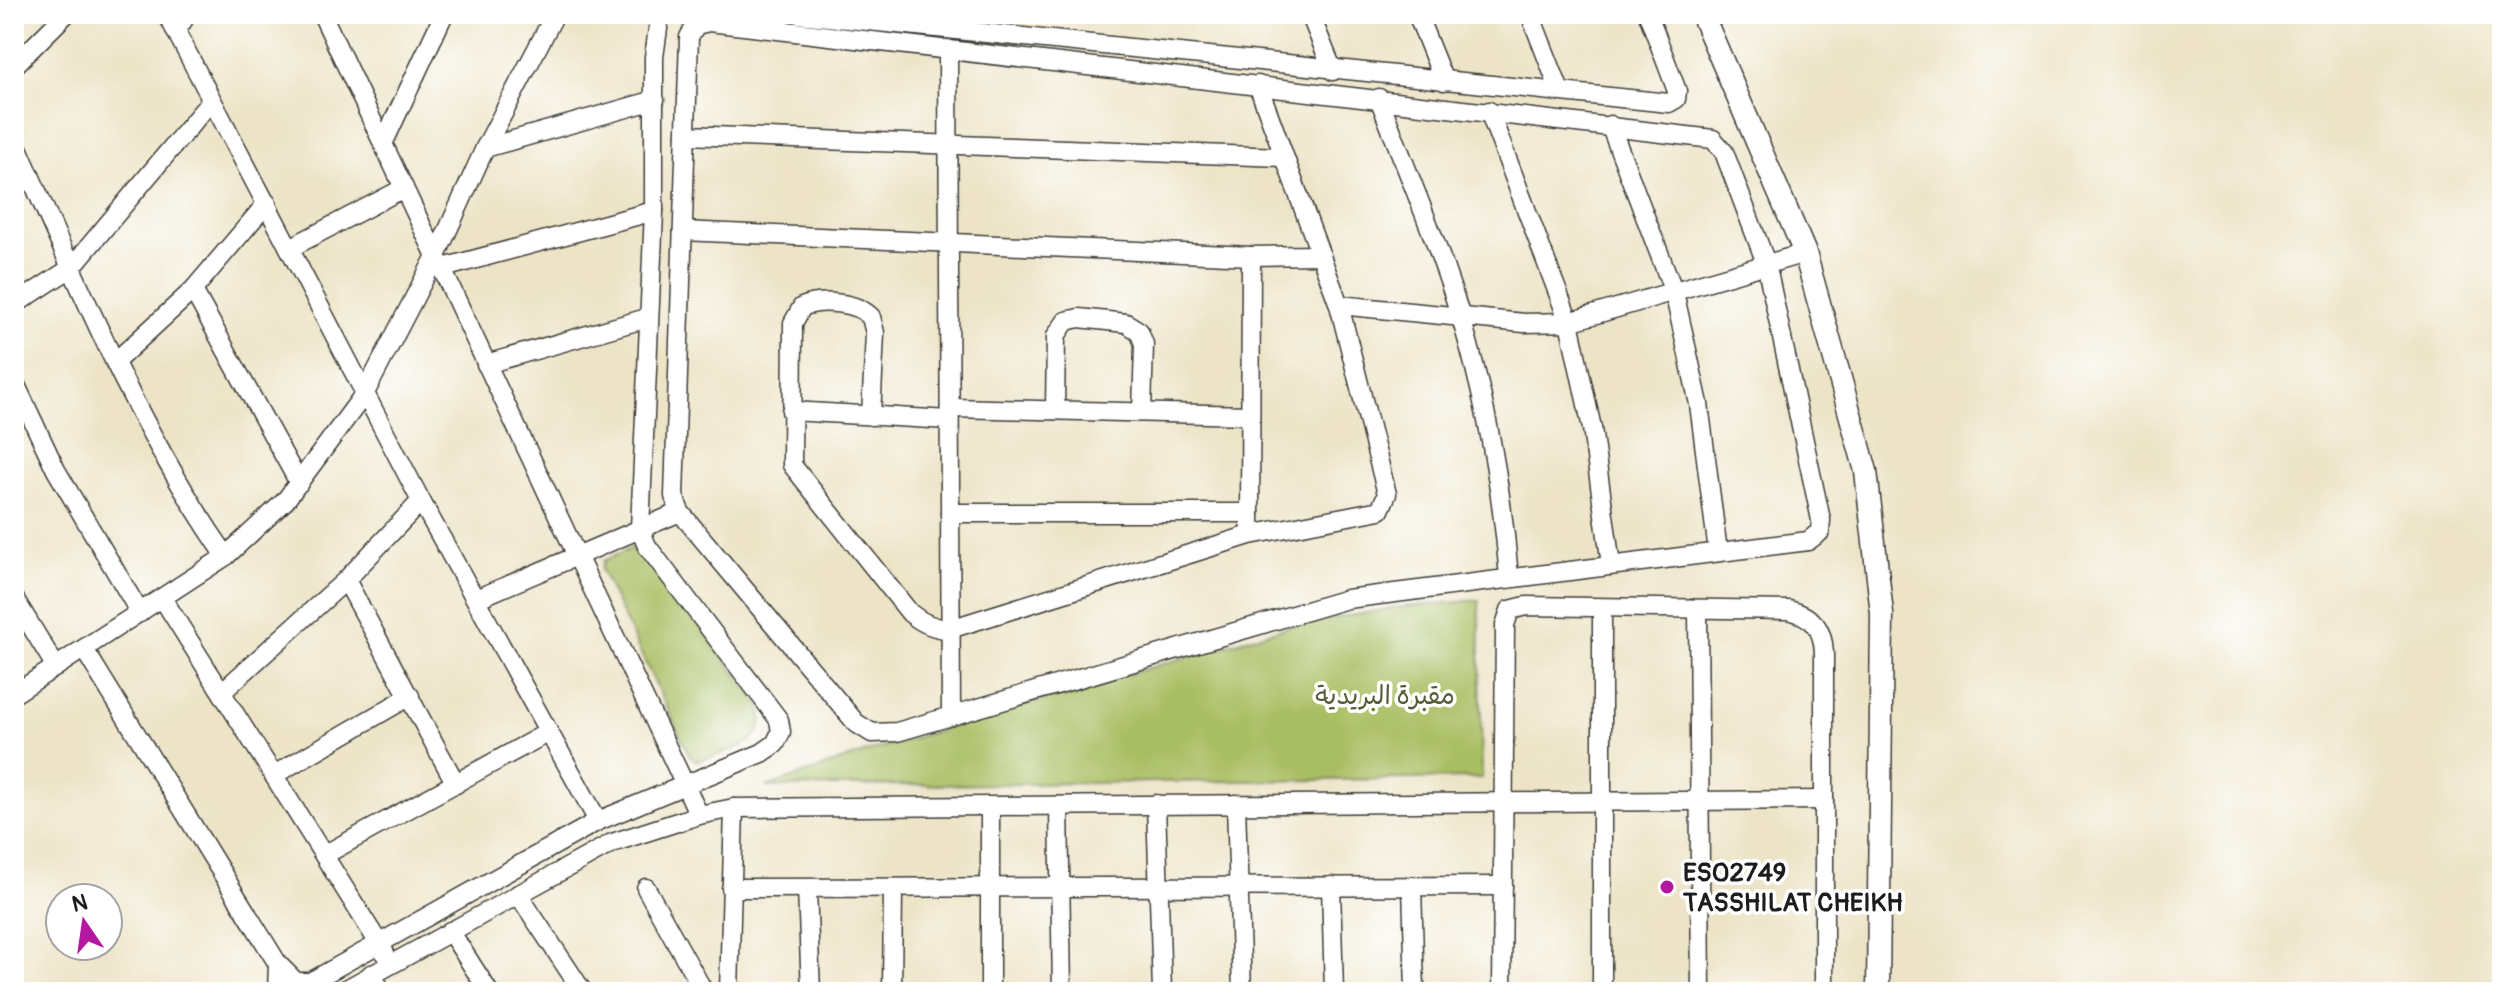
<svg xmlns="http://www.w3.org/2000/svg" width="2516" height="1006" font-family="Pangolin,'Playpen Sans Arabic',sans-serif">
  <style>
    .green { fill: #a9be62; stroke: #626d3f; stroke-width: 2 }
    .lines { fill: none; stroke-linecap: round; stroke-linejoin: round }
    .minor-casing { stroke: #3b3a36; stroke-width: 21 }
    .tertiary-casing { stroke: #3b3a36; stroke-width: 25 }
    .minor { stroke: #fff; stroke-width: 18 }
    .tertiary { stroke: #fff; stroke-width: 22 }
    .poi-dot { fill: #b5179e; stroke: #fff; stroke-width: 3 }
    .labels { text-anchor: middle; stroke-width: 7; stroke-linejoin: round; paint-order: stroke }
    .park-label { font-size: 26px; fill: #545d38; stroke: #fff }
    .poi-label { font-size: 26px; font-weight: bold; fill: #1c1c1c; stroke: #fff; text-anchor: start }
  </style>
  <rect width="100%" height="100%" fill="#fff"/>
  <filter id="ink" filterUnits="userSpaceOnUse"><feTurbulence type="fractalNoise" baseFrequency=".0125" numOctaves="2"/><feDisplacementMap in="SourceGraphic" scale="16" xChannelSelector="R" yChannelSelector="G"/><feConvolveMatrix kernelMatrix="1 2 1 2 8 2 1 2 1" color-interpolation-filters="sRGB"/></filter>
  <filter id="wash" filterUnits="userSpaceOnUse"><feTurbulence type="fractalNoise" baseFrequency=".006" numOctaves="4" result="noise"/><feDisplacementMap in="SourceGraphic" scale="32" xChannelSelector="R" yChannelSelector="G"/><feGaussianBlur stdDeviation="1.8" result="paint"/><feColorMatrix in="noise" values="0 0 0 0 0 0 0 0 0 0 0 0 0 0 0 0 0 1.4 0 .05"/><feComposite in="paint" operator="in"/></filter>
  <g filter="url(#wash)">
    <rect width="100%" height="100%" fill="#ede4c7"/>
    <g class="green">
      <path d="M 634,547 L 642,551 L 760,705 C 772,746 727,751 697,761 L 690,756 L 601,570 L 603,561 Z"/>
      <polygon points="1479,600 1482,778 766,787 864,753 1290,626 1394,608"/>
    </g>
  </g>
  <g filter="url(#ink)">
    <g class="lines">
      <g class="minor-casing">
        <g id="minor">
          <polyline points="167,14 421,501 598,821"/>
          <polyline points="322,14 699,815"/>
          <polyline points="799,14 1669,103 1676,99 1677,91 1648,14"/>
          <polyline points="1310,14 1333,71"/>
          <polyline points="1417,14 1444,81"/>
          <polyline points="1530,14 1560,91"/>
          <polygon points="709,22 1713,139 1724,152 1766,263 1821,520 1820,532 1808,541 1347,599 897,732 872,733 856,723 680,512 674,496 689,37 696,25"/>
          <polyline points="176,32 187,14"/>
          <polyline points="948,49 951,716"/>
          <polyline points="14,66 66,14"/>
          <path d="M 1379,98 C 1407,172 1439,245 1462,321 C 1487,405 1502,490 1509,577"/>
          <polyline points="1489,111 1569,322 1592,428 1611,565"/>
          <polyline points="1610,125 1674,292 1699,404 1718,552"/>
          <polyline points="686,135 1284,157"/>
          <path d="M 14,139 C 77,281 137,428 226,556"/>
          <polyline points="383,144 444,14"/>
          <polyline points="485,148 655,100"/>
          <polyline points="683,231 1251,256 1321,255"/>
          <polyline points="290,248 404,188"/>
          <polyline points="443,268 654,211"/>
          <polyline points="193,290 299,483"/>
          <polyline points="14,305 71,268 210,102"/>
          <polyline points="1339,305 1524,323 1569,322 1805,253"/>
          <polyline points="116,361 193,290 267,203"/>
          <polyline points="486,364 647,318"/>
          <polyline points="14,381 56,470 140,613"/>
          <polyline points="950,408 1250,415"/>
          <polyline points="1055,410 1056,336 1066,321 1079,318 1126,323 1139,331 1144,344 1142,412"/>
          <polyline points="791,411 949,420"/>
          <path d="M 871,416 L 875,333 L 871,317 C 857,302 821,299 802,307 L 793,323 L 792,465 L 910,613 C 922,623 934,629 950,629 L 1250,535 L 1380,510 L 1387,494 L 1339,305 L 1258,85"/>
          <polyline points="950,513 1250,513"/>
          <polyline points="1250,524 1251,256"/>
          <polyline points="346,580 456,784"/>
          <polyline points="14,598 56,667"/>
          <polyline points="163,599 385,953"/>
          <polyline points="476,599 680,512"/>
          <polyline points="1602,609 1602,992"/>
          <polyline points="1698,609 1701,992"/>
          <polyline points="84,649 278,964 296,982 310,982 321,976 598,821 762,753 775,744 781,732 779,720 647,546 640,529 654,211 654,57 660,14"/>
          <polyline points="222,692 346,580 421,501"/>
          <polyline points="14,694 226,556 285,501 365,393 437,254 485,148 555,14"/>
          <polyline points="274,775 410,696"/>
          <polyline points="1156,804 1162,992"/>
          <polyline points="1236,804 1242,992"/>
          <polyline points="1059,806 1062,992"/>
          <polyline points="324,855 549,732"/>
          <polyline points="1331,886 1334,992"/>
          <polyline points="1412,886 1415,992"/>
          <polyline points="646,888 704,992"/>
          <polyline points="731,888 1503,886"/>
          <polyline points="807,889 811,992"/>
          <polyline points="518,894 583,992"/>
          <polyline points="450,931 489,992"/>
          <polyline points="371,974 382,992"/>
          <polyline points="277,992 278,964"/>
          <polyline points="341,992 612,843 699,815 734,808 1824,800"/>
          <polyline points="729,992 734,808"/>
          <polyline points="892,992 893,888"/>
          <polyline points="990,992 990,809"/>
          <path d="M 1502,992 L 1505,625 L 1510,610 L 1526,606 L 1789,610 C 1813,616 1823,628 1824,653 L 1824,992"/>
        </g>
      </g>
      <g class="tertiary-casing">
        <polyline id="tertiary" points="1702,14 1805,253 1866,471 1882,614 1878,992"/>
      </g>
      <use href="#minor" class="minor"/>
      <use href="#tertiary" class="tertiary"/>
    </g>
  </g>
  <circle class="poi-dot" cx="1667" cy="887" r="8"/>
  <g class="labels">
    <g class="park-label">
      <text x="1385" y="704">مقبرة البريدية</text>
    </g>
    <g class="poi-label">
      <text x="1683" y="881">ES02749<tspan x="1683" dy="30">TASSHILAT CHEIKH</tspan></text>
    </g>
  </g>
  <rect width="2516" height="1006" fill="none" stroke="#fff" stroke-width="48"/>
  <g transform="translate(84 922) rotate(347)"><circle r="38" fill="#ffffff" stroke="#a4a4a4" stroke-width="2"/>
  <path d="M0-6L14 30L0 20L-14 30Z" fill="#b5179e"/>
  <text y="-12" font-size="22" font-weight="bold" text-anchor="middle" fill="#1c1c1c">N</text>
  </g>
</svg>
